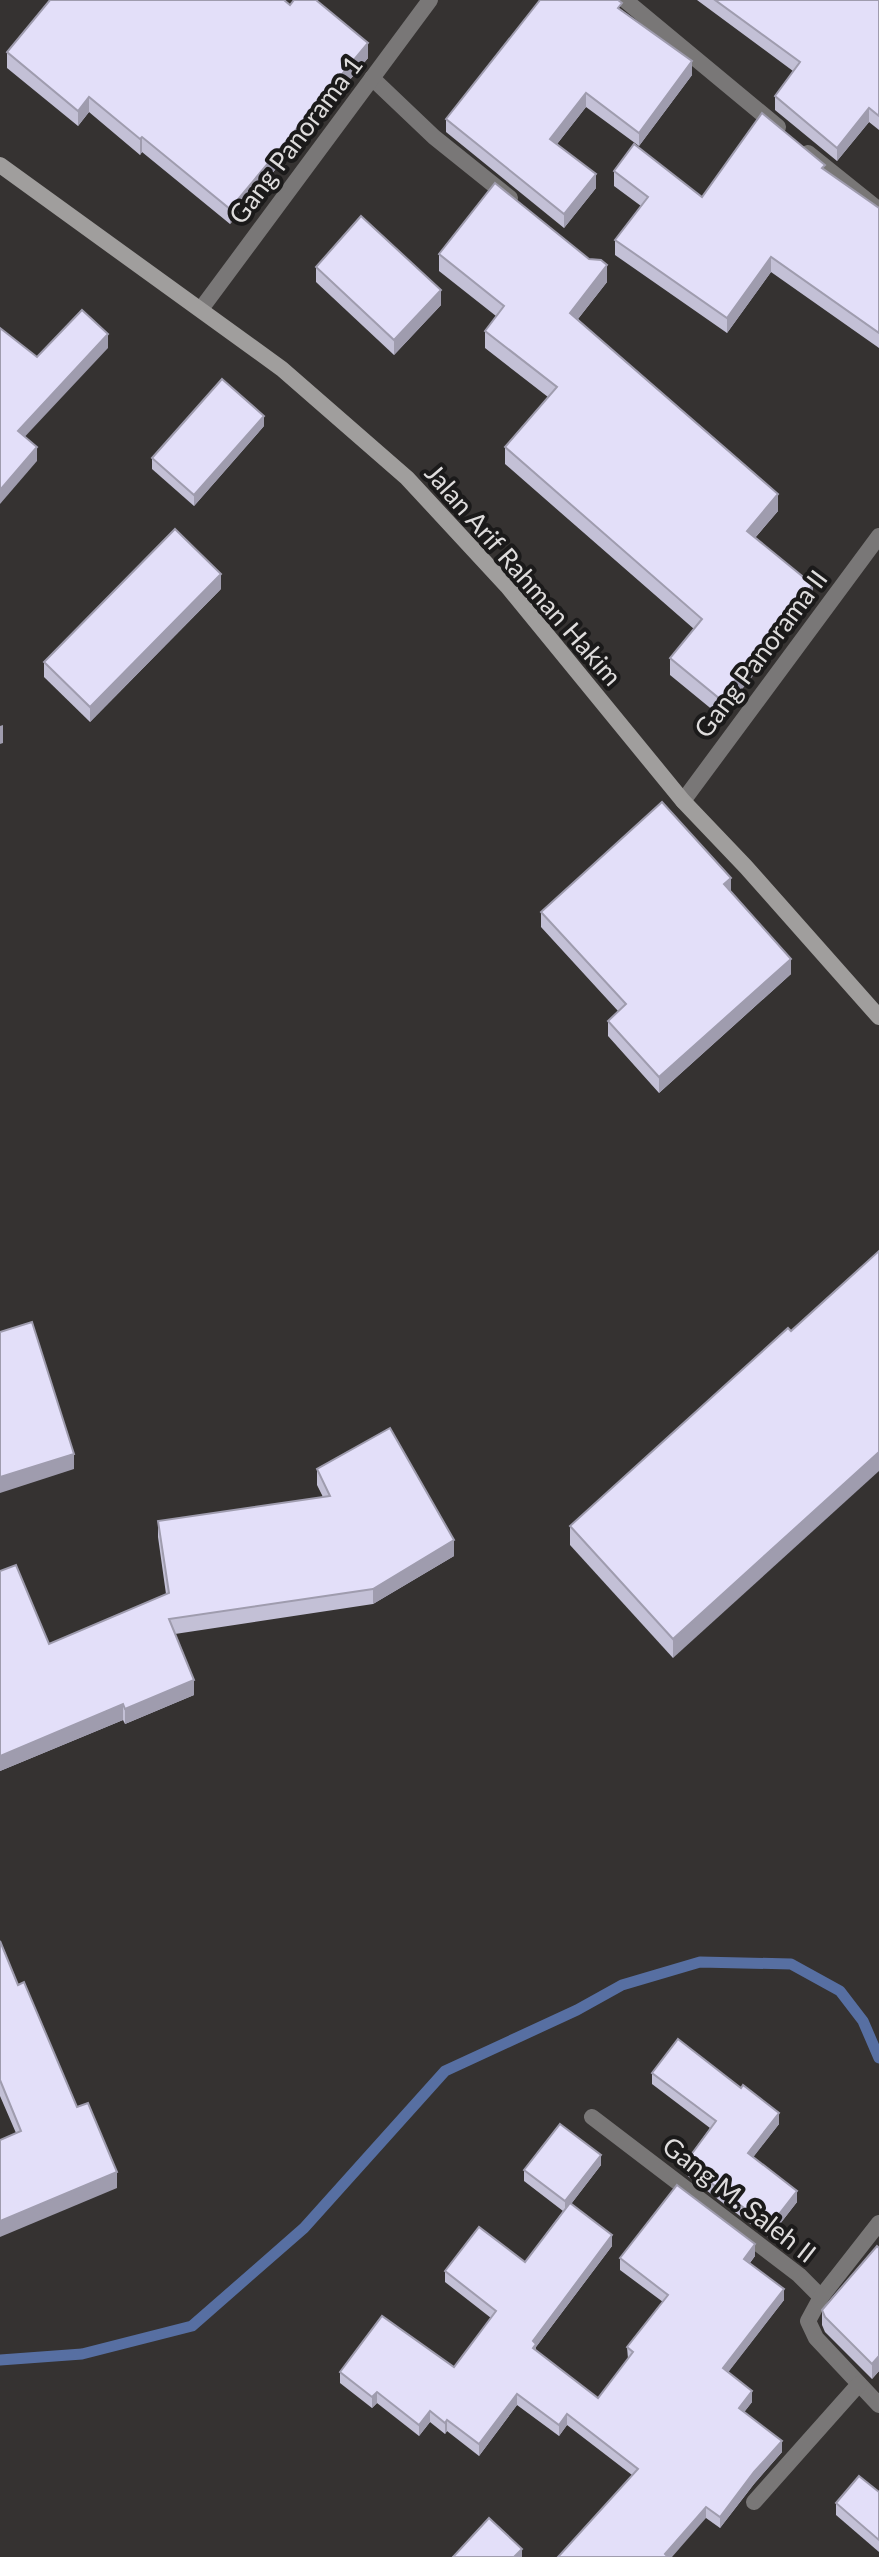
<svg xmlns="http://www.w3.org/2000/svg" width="879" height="2557" font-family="Lato,sans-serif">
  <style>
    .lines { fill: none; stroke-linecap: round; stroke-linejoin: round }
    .stream { stroke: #576fa2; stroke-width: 11 }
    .street { stroke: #797777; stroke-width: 16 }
    .secondary { stroke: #a09e9d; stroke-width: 16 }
    .wall { fill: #c3c0d6 }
    .shaded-wall { fill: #9f9cae }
    .building { fill: #e3dff9; stroke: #9f9cae; stroke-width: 2 }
    .labels { text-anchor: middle; stroke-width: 8; stroke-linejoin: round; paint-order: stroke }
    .street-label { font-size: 26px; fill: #dedcdc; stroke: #1b1a1a }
  </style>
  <rect width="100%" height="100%" fill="#353231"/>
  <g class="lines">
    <polyline class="stream" points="0,2360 82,2354 192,2326 304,2228 445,2071 577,2010 622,1985 700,1962 791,1964 840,1991 863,2021 879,2058"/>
    <g class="street">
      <polyline points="625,0 778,127"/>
      <polyline points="372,78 434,137 510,198"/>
      <polyline points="808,153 879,210"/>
      <polyline points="201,309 430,0"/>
      <polyline points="683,801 879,536"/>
      <polyline points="592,2117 799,2275 821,2297"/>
      <polyline points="879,2223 821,2297 808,2321 816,2338 879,2405"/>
      <polyline points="754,2502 859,2384"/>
    </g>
    <polyline class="secondary" points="0,165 282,369 407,478 507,586 683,801 746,867 879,1017"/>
  </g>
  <g class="wall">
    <polygon points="697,0 879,0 879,130 869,122 837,161 775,110 775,96 793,71"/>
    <polygon points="290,5 368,58 230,224 142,152 140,155 89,112 78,126 7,68 7,52"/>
    <polygon points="622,10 692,75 639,146 586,107 557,144 596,188 564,228 446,132 446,119"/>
    <polygon points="825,170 879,208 879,348 771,272 727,333 615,255 615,240 641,206 614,186 614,171 702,197"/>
    <polygon points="439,254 607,282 578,319 778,511 755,538 813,602 720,716 670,675 670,658 694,629 505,464 505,447 548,397 485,348 485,331 496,316 439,271"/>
    <polygon points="316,267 441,305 394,355 316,282"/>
    <polygon points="264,426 194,506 152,469 152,458"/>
    <polygon points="221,589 90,722 44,677 44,662"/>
    <polygon points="731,892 791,974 659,1093 608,1036 608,1021 618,1011 541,927 541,912"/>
    <polygon points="788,1328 673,1658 570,1545 570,1526"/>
    <polygon points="317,1469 454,1556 373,1604 175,1634 194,1695 125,1724 123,1720 0,1771 0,1571 49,1644 166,1594 158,1537 158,1521 323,1497 317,1485"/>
    <polygon points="0,1941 18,1985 117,2188 16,2133 0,2096"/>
    <polygon points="652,2073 779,2124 753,2157 797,2202 769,2238 685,2174 685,2163 710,2128 652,2084"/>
    <polygon points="601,2165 571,2204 612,2246 536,2347 536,2350 598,2398 628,2359 627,2347 663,2302 620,2270 620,2258 755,2256 750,2263 784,2300 728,2372 752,2402 744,2412 782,2452 754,2484 720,2528 706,2518 632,2475 567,2425 559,2436 517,2405 479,2456 447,2431 445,2434 430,2422 419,2436 377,2403 372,2408 340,2383 340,2372 454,2367 491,2318 445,2282 445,2271 525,2262 563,2211 524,2181 524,2170"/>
    <polygon points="879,2248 879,2371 872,2379 825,2332 822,2325 822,2310"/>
    <polygon points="879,2492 879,2552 836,2515 836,2503"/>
  </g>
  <g class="shaded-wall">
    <polygon points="368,43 368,58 230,224 230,209"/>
    <polygon points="692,61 692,75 639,146 639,133"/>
    <polygon points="586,93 586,107 550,153 550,139"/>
    <polygon points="89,97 89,112 78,126 78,111"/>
    <polygon points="869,108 869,122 837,161 837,148"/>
    <polygon points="142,137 142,152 140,155 140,139"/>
    <polygon points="596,174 596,188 564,228 564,214"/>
    <polygon points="771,257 771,272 727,333 727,318"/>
    <polygon points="607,265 607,282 570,329 570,313"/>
    <polygon points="441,290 441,305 394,355 394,340"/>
    <polygon points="108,334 108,348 18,444 18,431"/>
    <polygon points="264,416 264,426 194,506 194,495"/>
    <polygon points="37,447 37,461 0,504 0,490"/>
    <polygon points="778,494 778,511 747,547 747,531"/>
    <polygon points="221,574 221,589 90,722 90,707"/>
    <polygon points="813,585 813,602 720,716 720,699"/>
    <polygon points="3,725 3,743 0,744 0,726"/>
    <polygon points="731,878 731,893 724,884"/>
    <polygon points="791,959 791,974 659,1093 659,1077"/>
    <polygon points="879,1452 879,1471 673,1658 673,1639"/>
    <polygon points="74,1454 74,1469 0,1493 0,1477"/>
    <polygon points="454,1540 454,1556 373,1604 373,1589"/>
    <polygon points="194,1680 194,1695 125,1724 125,1709"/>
    <polygon points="123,1704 123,1720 0,1771 0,1756"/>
    <polygon points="779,2113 779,2124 748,2164 748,2153"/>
    <polygon points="601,2155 601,2165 565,2212 565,2201"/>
    <polygon points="117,2172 117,2188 0,2237 0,2221"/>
    <polygon points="797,2191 797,2202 769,2238 769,2227"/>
    <polygon points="612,2235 612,2246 536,2347 536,2355 533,2359 533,2341"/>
    <polygon points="755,2244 755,2256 744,2270 744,2259"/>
    <polygon points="784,2289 784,2300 723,2379 723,2368"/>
    <polygon points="879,2356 879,2371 872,2379 872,2364"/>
    <polygon points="752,2391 752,2402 739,2419 739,2408"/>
    <polygon points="377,2392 377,2403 372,2408 372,2397"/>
    <polygon points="517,2394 517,2405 479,2456 479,2444"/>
    <polygon points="430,2411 430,2422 419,2436 419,2425"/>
    <polygon points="567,2414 567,2425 559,2436 559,2425"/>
    <polygon points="447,2420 447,2431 445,2434 445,2423"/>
    <polygon points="782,2441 782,2452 754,2484 720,2528 720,2517 754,2472"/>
    <polygon points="706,2507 706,2518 672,2557 665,2557 665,2554"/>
    <polygon points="522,2549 522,2557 514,2557"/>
  </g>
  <g class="building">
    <polygon points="50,0 284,0 290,5 294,0 316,0 368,43 230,209 142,137 140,139 89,97 78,111 7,52"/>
    <polygon points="540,0 618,0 622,3 618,8 692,61 639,133 586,93 550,139 596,174 564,214 446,119"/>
    <polygon points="715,0 879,0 879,116 869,108 837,148 775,96 800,62"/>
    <polygon points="762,113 825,165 822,168 879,208 879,333 771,257 727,318 615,240 648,197 614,171 634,144 702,197"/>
    <polygon points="495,183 589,259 601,260 607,265 570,313 778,494 747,531 813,585 720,699 670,658 702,619 505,447 557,387 485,331 504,306 439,254"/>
    <polygon points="361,216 441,290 394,340 316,267"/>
    <polygon points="82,310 108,334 18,431 37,447 0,490 0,328 37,357"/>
    <polygon points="222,379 264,416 194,495 152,458"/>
    <polygon points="175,529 221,574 90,707 44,662"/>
    <polygon points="662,802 731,878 724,884 791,959 659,1077 608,1021 626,1004 541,912"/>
    <polygon points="879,1251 879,1452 673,1639 570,1526 788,1328 791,1331"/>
    <polygon points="32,1322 74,1454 0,1477 0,1332"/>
    <polygon points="390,1428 454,1540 373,1589 169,1619 194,1680 125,1709 123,1704 0,1756 0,1571 16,1565 49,1644 169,1593 158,1521 330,1496 317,1469"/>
    <polygon points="0,1941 18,1985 24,1982 77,2107 88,2103 117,2172 0,2221 0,2140 21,2131 0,2080"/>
    <polygon points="678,2039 741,2088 743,2085 779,2113 748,2153 797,2191 769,2227 685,2163 716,2121 652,2073"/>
    <polygon points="560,2124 601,2155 565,2201 524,2170"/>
    <polygon points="677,2185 755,2244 744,2259 784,2289 723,2368 752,2391 739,2408 782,2441 754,2472 720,2517 706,2507 665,2554 668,2557 558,2557 638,2469 567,2414 559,2425 517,2394 479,2444 447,2420 445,2423 430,2411 419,2425 377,2392 372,2397 340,2372 382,2316 454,2367 496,2311 445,2271 479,2227 525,2262 570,2203 612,2235 533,2341 536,2344 533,2348 598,2398 633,2352 627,2347 668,2295 620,2258"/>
    <polygon points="877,2246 879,2248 879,2356 872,2364 825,2317 822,2310"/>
    <polygon points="859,2476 879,2492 879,2540 836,2503"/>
    <polygon points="489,2518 522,2549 514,2557 453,2557"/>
  </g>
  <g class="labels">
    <g class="street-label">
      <text transform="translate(296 140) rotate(-53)" y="9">Gang Panorama 1</text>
      <text transform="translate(523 575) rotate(49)" y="9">Jalan Arif Rahman Hakim</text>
      <text transform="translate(761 654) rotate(-53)" y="9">Gang Panorama II</text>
      <text transform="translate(739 2200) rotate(38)" y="9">Gang M. Saleh II</text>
    </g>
  </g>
</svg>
